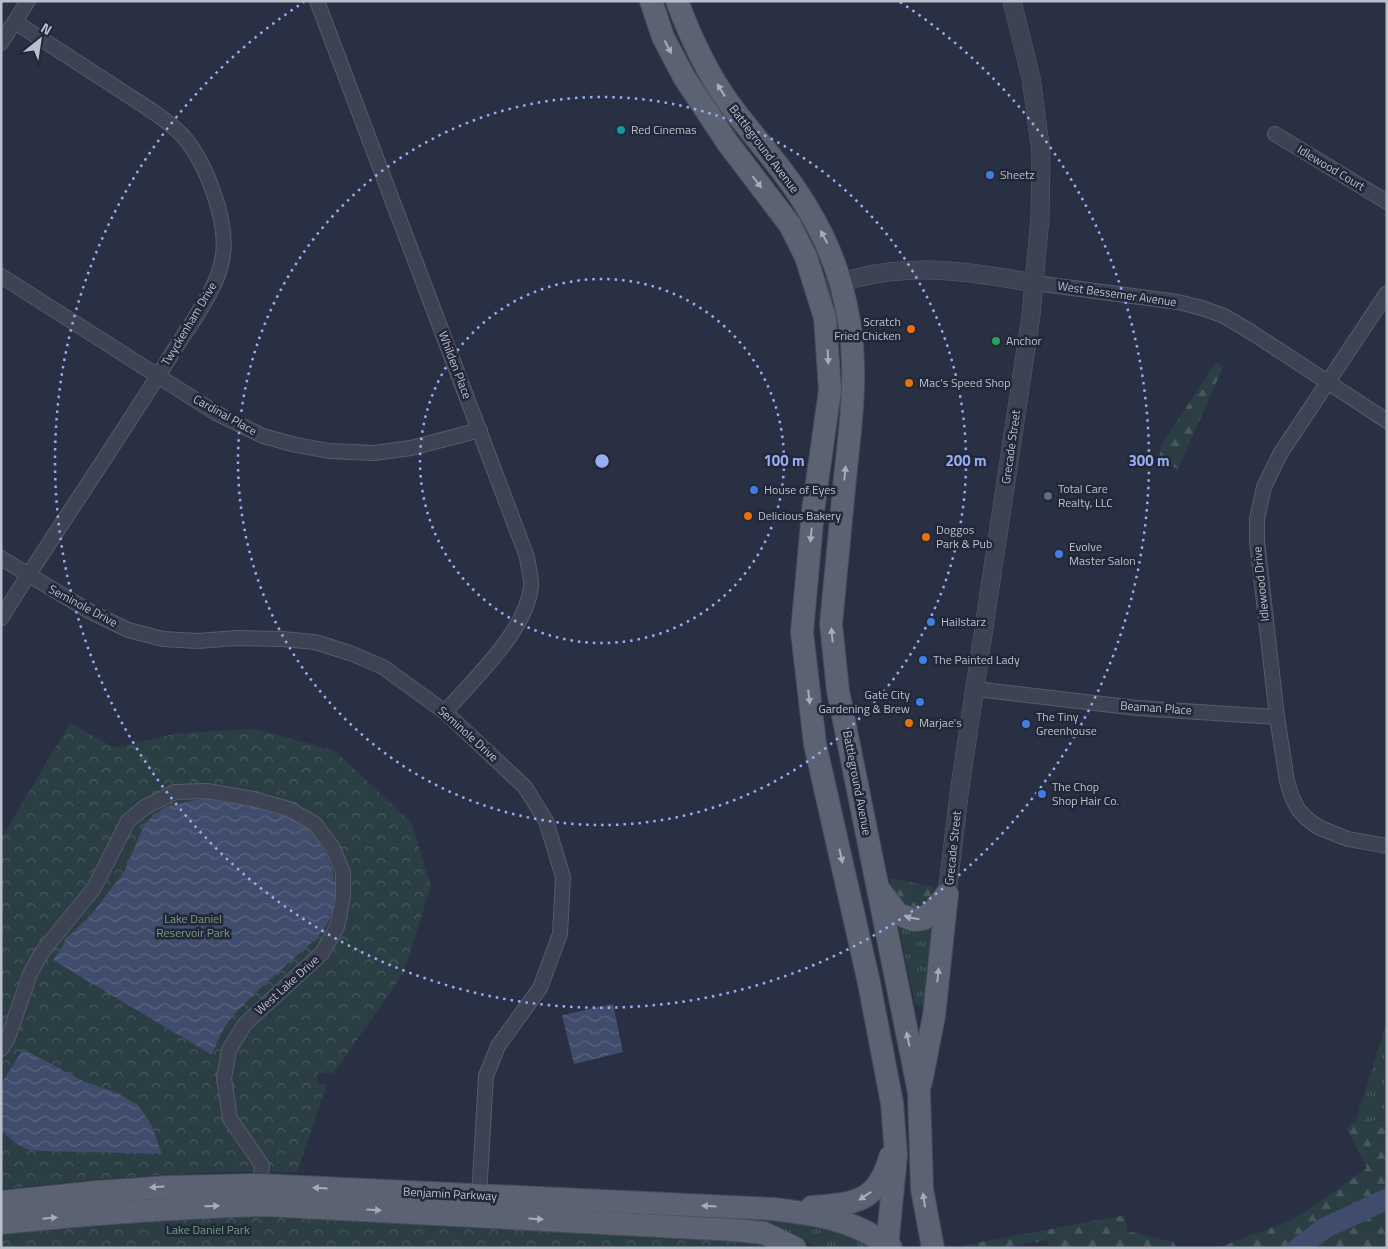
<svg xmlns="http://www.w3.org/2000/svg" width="1388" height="1249" font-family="'Titillium Web',sans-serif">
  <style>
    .grass { fill: url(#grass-tufts) }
    .forest { fill: url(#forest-firs) }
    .park { fill: url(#park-crowns) }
    .water { fill: url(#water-waves) }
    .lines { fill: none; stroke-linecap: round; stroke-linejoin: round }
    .river { stroke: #3f4c6b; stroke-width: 21 }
    .minor-casing { stroke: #565b6a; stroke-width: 16 }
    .tertiary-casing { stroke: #565b6a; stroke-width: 19 }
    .primary-casing { stroke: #474c5c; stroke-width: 24 }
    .minor { stroke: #3d4353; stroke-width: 14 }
    .tertiary { stroke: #3d4353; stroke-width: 18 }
    .primary { stroke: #5b6272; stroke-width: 22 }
    .oneway { fill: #a8acba }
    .ring { fill: none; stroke: #98aef4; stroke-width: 2.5; stroke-dasharray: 2.5 5 }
    .culture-dot { fill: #0f9aa8; stroke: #222838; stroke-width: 2 }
    .shop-dot { fill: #3f7fe0; stroke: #222838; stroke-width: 2 }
    .food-dot { fill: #e8710a; stroke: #222838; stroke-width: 2 }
    .leisure-dot { fill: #2e9e5b; stroke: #222838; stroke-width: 2 }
    .service-dot { fill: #5c6f8a; stroke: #222838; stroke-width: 2 }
    .labels { text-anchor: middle; stroke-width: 5; stroke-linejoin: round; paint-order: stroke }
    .poi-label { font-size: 12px; fill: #bbbfcc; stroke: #222838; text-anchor: start }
    .street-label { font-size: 12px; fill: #bbbfcc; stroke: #222838 }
    .park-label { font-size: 12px; fill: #739c82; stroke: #222838 }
    .centre { fill: #98aef4; stroke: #222838; stroke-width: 2.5 }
    .ring-label { font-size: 15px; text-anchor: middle; font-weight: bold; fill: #98aef4; stroke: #222838; stroke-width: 5; stroke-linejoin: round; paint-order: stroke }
  </style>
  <defs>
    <pattern id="grass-tufts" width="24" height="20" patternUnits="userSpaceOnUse" patternTransform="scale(1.25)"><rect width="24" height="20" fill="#2b3e44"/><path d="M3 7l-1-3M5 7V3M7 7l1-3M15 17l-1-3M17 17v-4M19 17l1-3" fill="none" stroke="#48585e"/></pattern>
    <pattern id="forest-firs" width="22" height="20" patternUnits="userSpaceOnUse" patternTransform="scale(1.25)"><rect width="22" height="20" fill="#2b3e44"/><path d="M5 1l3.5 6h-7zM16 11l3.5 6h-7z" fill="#48585e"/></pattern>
    <pattern id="park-crowns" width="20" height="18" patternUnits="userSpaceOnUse" patternTransform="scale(1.25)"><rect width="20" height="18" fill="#2b3e44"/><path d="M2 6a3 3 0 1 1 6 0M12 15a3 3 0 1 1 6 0" fill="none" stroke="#48585e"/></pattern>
    <pattern id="water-waves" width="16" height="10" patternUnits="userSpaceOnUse" patternTransform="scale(1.25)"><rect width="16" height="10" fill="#3f4c6b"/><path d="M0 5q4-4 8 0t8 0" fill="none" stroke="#59647f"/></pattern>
  </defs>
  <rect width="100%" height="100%" fill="#293043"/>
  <g class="grass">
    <polygon points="936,921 924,1003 922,1006 919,1007 915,1004 899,927 900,925"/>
    <polygon points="1387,1021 1387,1121 1356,1120"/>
    <polygon points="760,1218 841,1229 874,1248 816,1248 792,1233 760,1222"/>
  </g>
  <g class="forest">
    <polygon points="1216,362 1223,367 1178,469 1158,460 1162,444"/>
    <polygon points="890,878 933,887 928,902 916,910 906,910 893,898"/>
    <polygon points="1356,1120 1387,1121 1387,1248 1217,1248 1289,1221 1308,1210 1367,1168 1347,1129"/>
    <polygon points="1125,1215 1127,1231 1174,1242 1176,1248 1049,1248 1047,1240 1001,1248 962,1248 965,1245"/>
  </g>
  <g class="park">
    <path d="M 70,723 L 115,748 L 178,733 L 257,729 L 335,751 L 411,822 L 431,886 L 403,974 L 333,1074 L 318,1072 L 317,1083 L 327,1084 L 297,1172 C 198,1169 99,1179 1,1189 L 1,839 Z"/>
    <polygon points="220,1211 468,1228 762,1241 776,1248 1,1248 1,1232"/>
  </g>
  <g class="water">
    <path d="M 204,798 C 249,804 307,808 327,856 C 336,877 339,901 328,922 C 320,938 304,949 292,960 C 272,978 251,995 234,1015 C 223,1027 218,1040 212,1055 L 53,960 L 70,935 L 91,915 L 124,872 L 145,823 L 165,807 Z"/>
    <polygon points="613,1004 623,1052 574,1064 562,1015"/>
    <polygon points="23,1049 83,1081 117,1093 138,1105 151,1124 162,1154 42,1151 29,1150 17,1144 6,1135 1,1128 1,1084"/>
  </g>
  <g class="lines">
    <polyline class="river" points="1298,1248 1325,1228 1387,1199"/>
    <g class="minor-casing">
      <g id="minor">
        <path d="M 317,1 L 527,557 C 528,566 532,578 531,587 C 526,631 474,679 445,712"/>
        <polyline points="1,43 28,1"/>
        <polyline points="1275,134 1387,202"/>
        <polyline points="1,276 216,413 263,436 296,445 329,451 374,453 411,448 480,430"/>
        <polyline points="1035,283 1178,302 1202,308 1224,316 1251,332 1387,421"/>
        <polyline points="1387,293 1280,454 1264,487 1257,519 1257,541 1277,717 1287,781 1291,795 1298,809 1306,818 1318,827 1348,839 1387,846"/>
        <polyline points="1,558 89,611 128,630 163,639 198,641 237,638 282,639 315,642 350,653 383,667 445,712 525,787 546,821 563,877 560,934 540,988 498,1046 486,1076 479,1196"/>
        <path d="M 1,618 C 57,529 117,442 173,352 C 190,324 219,288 223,255 C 228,220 205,160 182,135 C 163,116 139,103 117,88 C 83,66 49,44 15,22"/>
        <polyline points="976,689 1137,708 1277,717"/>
        <polyline points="1,1049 8,1038 30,974 42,952 94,888 128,821 145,807 175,792 207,791 253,799 289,809 315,824 333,848 343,873 343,897 337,927 322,953 245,1024 229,1050 224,1078 230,1119 262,1165 260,1185"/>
      </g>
    </g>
    <g class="tertiary-casing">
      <g id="tertiary">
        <path d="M 818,292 C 832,286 846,281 861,277 C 919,263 978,273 1035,283"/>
        <polyline points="947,894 960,787 1031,315 1040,218 1041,152 1031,78 1012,1"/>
      </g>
    </g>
    <g class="primary-casing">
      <g id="primary">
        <polyline points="651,1 663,37 684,77 727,142 790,225 806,257 825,318 830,390 813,511 802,632 815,744 869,983 892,1103 896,1155 887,1248"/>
        <path d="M 677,1 C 690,36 706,71 728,102 C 755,139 786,171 809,211 C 837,257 852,311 853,365 C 854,402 849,440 845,478 C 840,527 836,575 831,624 L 838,691 L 919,1092 L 922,1189 L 933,1248"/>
        <polyline points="880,891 898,914 914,920 923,919 935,909 947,894"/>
        <polyline points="921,1082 934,1016 947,894"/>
        <path d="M 1,1202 L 98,1192 L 168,1187 L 260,1185 L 773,1209 C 816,1214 857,1220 891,1248"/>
        <path d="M 812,1207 C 853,1204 878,1203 890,1157"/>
        <path d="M 1,1223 C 89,1214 177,1207 265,1205 L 735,1230 L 764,1233 L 795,1248"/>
      </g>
    </g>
    <use href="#minor" class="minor"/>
    <use href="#tertiary" class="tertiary"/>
    <use href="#primary" class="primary"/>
  </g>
  <defs><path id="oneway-solid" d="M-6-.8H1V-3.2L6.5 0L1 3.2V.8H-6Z" transform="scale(1.25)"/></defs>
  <g class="oneway">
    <use href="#oneway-solid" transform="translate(668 47) rotate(62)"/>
    <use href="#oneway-solid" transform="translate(721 90) rotate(-122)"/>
    <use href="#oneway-solid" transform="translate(757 182) rotate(53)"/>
    <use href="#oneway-solid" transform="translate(824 237) rotate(-118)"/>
    <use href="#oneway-solid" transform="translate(828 357) rotate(87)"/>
    <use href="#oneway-solid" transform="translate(845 473) rotate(-84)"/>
    <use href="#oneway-solid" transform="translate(811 535) rotate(96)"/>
    <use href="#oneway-solid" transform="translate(832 635) rotate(-95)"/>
    <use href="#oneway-solid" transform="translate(809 697) rotate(83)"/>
    <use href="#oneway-solid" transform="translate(841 856) rotate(77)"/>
    <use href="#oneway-solid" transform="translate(912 918) rotate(-170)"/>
    <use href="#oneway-solid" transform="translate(938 975) rotate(-84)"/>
    <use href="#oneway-solid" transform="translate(908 1039) rotate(-101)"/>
    <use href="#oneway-solid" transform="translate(157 1187) rotate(176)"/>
    <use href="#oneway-solid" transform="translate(320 1188) rotate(-177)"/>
    <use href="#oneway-solid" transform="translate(865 1196) rotate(146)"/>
    <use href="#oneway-solid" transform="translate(924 1200) rotate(-98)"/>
    <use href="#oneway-solid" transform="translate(212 1206) rotate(-1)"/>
    <use href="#oneway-solid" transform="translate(709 1206) rotate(-177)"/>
    <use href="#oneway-solid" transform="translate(374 1210) rotate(3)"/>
    <use href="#oneway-solid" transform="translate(50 1218) rotate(-6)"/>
    <use href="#oneway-solid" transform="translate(536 1219) rotate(3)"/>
  </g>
  <g class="ring">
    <circle cx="602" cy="461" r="182"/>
    <circle cx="602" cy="461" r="364"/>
    <path d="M900 2A547 547 0 1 1 304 2"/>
  </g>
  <circle class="culture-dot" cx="621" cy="130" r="5"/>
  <g class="shop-dot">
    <circle cx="990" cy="175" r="5"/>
    <circle cx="754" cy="490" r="5"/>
    <circle cx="1059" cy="554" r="5"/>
    <circle cx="931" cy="622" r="5"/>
    <circle cx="923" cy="660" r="5"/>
    <circle cx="920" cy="702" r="5"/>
    <circle cx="1026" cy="724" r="5"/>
    <circle cx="1042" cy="794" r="5"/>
  </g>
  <g class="food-dot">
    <circle cx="911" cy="329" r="5"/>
    <circle cx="909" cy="383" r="5"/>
    <circle cx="748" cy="516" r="5"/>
    <circle cx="926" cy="537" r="5"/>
    <circle cx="909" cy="723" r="5"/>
  </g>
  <circle class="leisure-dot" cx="996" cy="341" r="5"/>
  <circle class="service-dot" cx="1048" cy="496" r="5"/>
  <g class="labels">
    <g class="poi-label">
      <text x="631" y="134">Red Cinemas</text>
      <text x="1000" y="179">Sheetz</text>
      <text x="901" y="326" text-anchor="end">Scratch<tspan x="901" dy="14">Fried Chicken</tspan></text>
      <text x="1006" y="345">Anchor</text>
      <text x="919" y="387">Mac's Speed Shop</text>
      <text x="1058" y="493">Total Care<tspan x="1058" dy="14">Realty, LLC</tspan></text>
      <text x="764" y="494">House of Eyes</text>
      <text x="758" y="520">Delicious Bakery</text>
      <text x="936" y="534">Doggos<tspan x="936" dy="14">Park &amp; Pub</tspan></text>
      <text x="1069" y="551">Evolve<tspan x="1069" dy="14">Master Salon</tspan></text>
      <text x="941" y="626">Hailstarz</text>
      <text x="933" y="664">The Painted Lady</text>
      <text x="910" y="699" text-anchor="end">Gate City<tspan x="910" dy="14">Gardening &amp; Brew</tspan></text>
      <text x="1036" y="721">The Tiny<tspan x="1036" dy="14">Greenhouse</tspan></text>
      <text x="919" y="727">Marjae's</text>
      <text x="1052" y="791">The Chop<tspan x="1052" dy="14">Shop Hair Co.</tspan></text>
    </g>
    <g class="street-label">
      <text transform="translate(764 149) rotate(53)" y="4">Battleground Avenue</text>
      <text transform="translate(1331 168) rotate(31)" y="4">Idlewood Court</text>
      <text transform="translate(1117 294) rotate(8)" y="4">West Bessemer Avenue</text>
      <text transform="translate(189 324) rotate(-59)" y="4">Twyckenham Drive</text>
      <text transform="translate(455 365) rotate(69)" y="4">Whilden Place</text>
      <text transform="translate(225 415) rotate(29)" y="4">Cardinal Place</text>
      <text transform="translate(1011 447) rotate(-82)" y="4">Grecade Street</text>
      <text transform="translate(1261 584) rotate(-96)" y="4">Idlewood Drive</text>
      <text transform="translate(83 606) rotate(28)" y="4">Seminole Drive</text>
      <text transform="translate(1156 708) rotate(4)" y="4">Beaman Place</text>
      <text transform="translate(468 734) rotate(42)" y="4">Seminole Drive</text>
      <text transform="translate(857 783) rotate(79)" y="4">Battleground Avenue</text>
      <text transform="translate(953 848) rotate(-84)" y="4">Grecade Street</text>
      <text transform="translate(287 985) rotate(-42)" y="4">West Lake Drive</text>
      <text transform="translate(450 1194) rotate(3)" y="4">Benjamin Parkway</text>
    </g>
    <g class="park-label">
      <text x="193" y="923">Lake Daniel<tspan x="193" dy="14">Reservoir Park</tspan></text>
      <text x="208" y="1234">Lake Daniel Park</text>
    </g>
  </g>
  <circle cx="602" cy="461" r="8" class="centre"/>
  <g class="ring-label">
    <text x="784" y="466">100 m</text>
    <text x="966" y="466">200 m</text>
    <text x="1149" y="466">300 m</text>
  </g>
  <rect width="1388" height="1249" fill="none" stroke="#bbbfcc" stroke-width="5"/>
  <g transform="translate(40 40) rotate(30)" stroke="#222838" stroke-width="4" paint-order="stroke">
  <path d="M0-4L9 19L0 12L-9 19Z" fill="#bbbfcc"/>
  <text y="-8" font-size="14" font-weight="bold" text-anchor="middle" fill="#bbbfcc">N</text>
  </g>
</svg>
